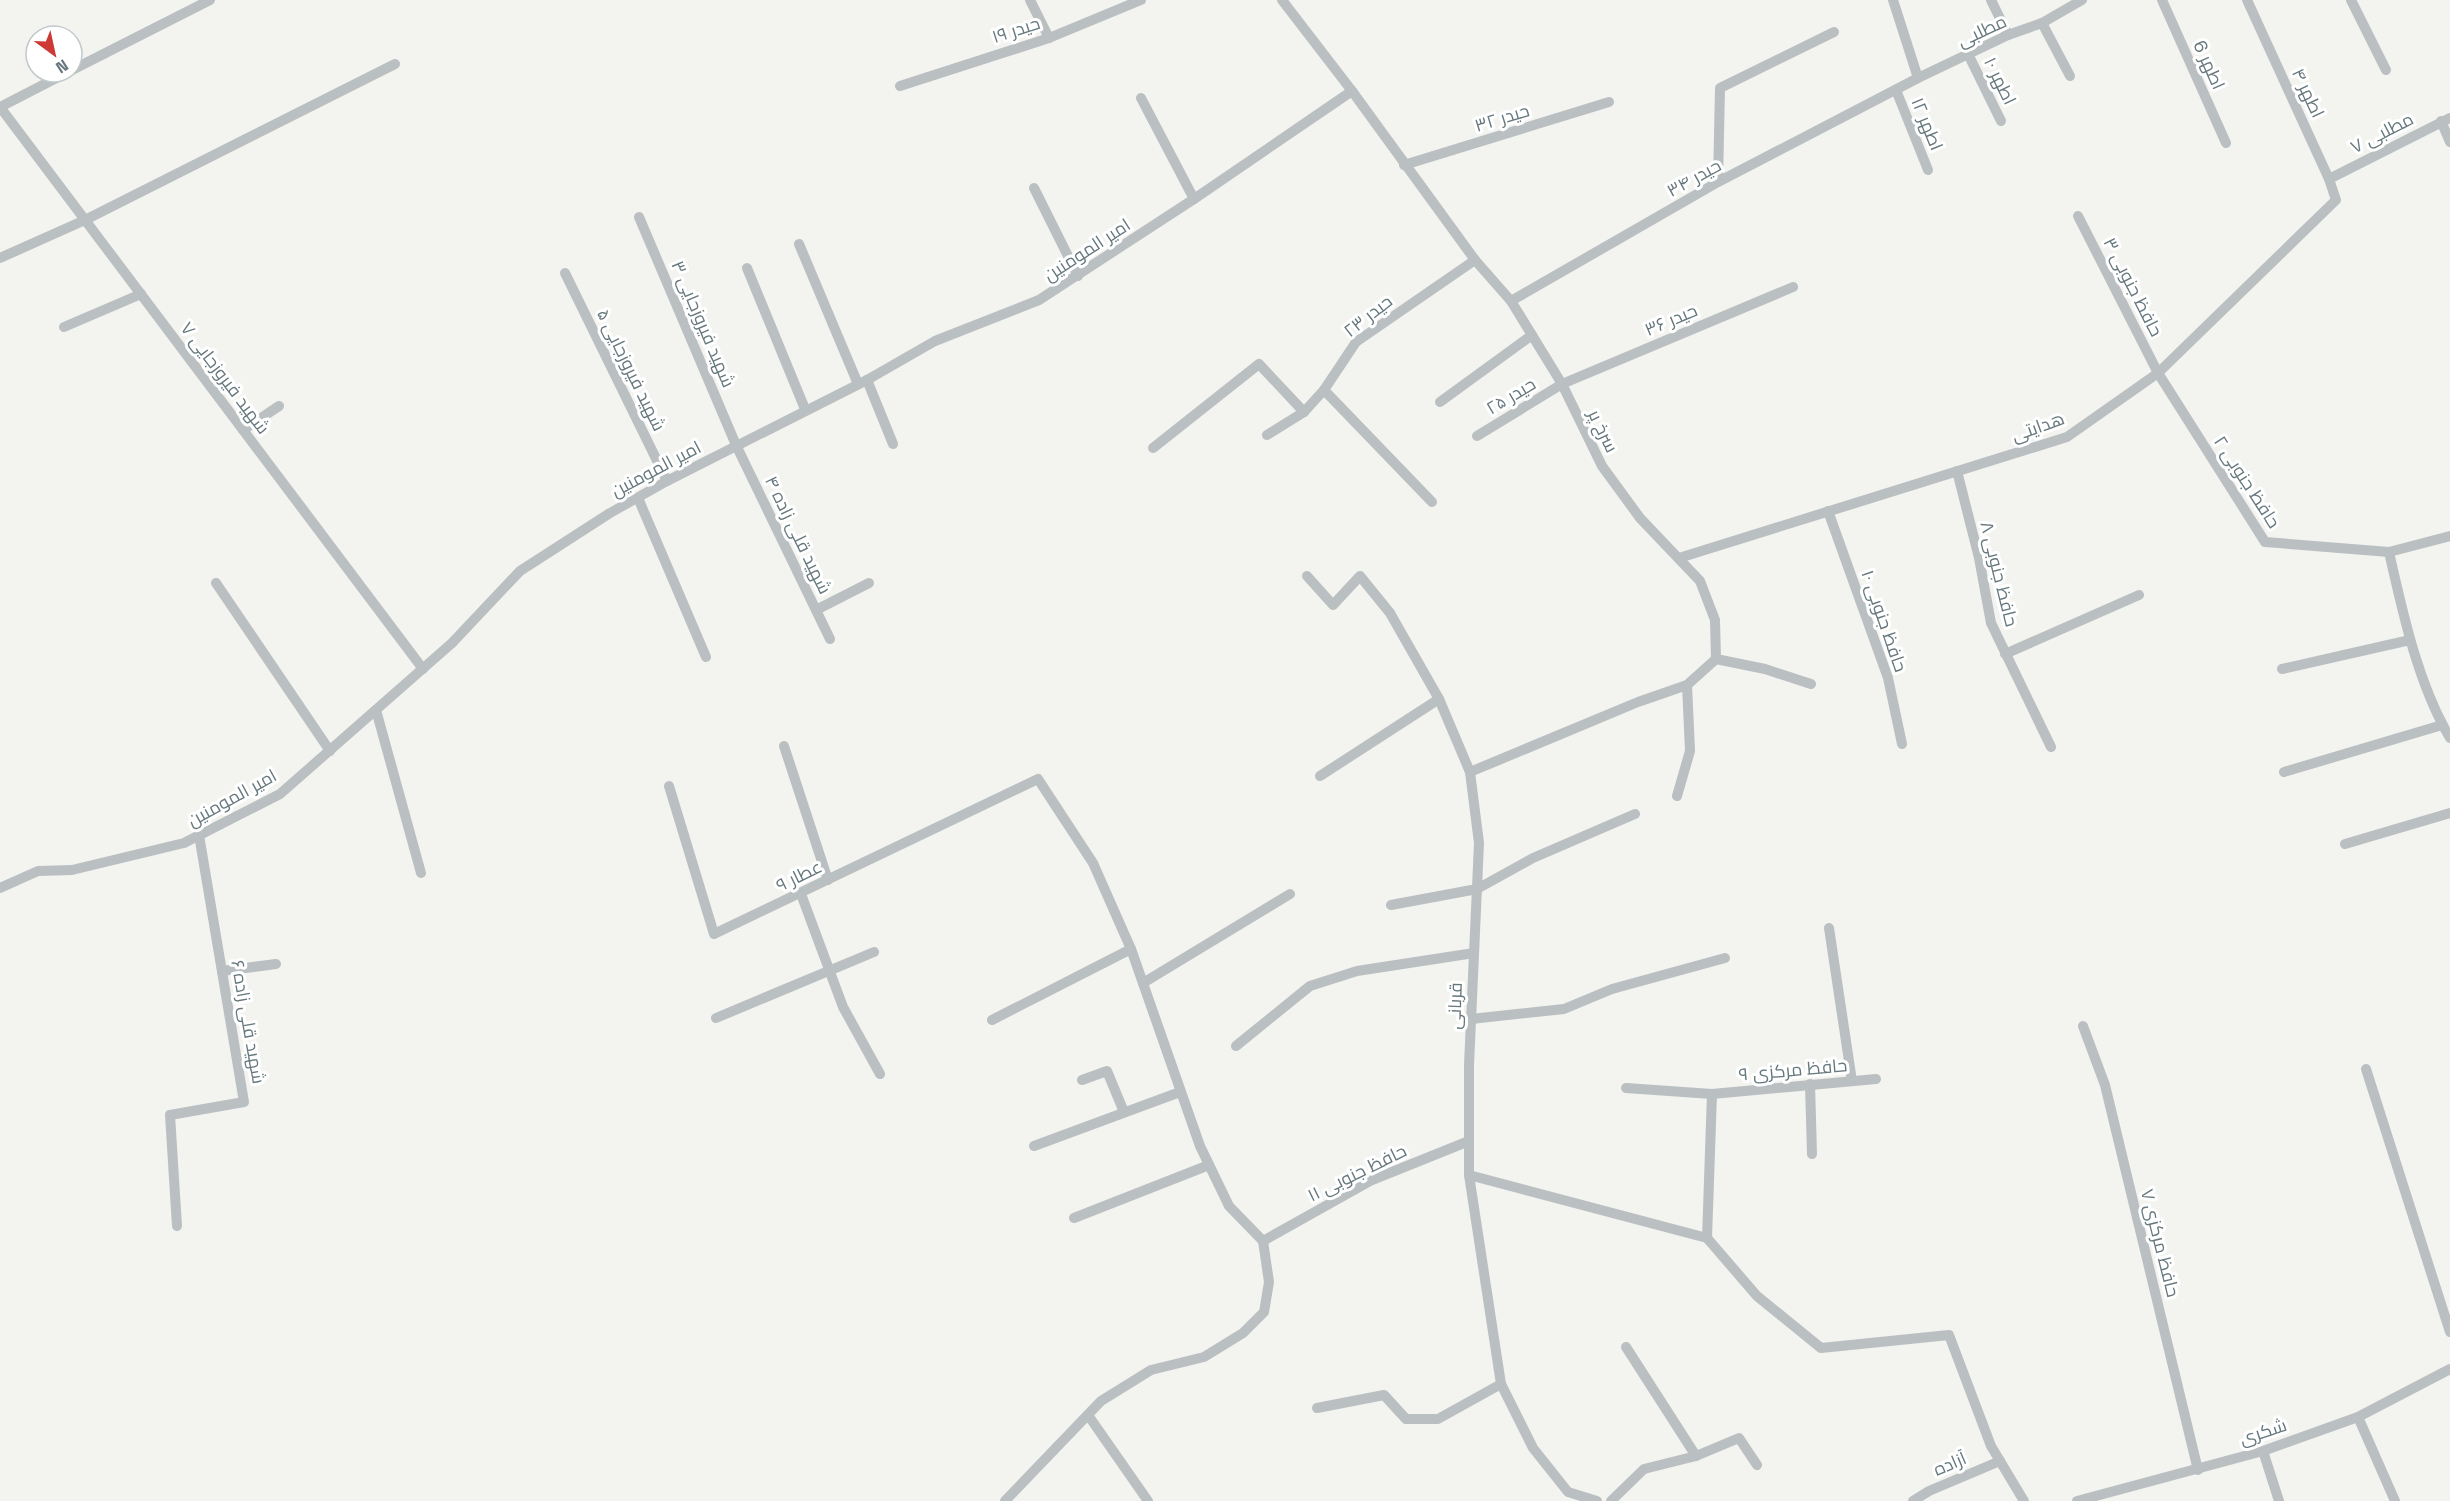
<svg xmlns="http://www.w3.org/2000/svg" width="2450" height="1501" font-family="'Space Grotesk',Cairo,sans-serif">
  <style>
    .lines { fill: none; stroke-linecap: round; stroke-linejoin: round }
    .minor { stroke: #babfc1; stroke-width: 10 }
    .labels { text-anchor: middle; stroke-width: 6; stroke-linejoin: round; paint-order: stroke }
    .street-label { font-size: 18px; fill: #66787d; stroke: #fff }
  </style>
  <rect width="100%" height="100%" fill="#f3f3f0"/>
  <g class="lines">
    <g class="minor">
      <polyline points="1030,0 1049,38"/>
      <polyline points="1282,0 1352,91 1475,260 1511,301 1562,384 1602,466 1640,518 1700,581 1715,620 1716,659 1687,685 1638,702 1470,772"/>
      <polyline points="1893,0 1918,78"/>
      <polyline points="1991,0 2008,35"/>
      <polyline points="2162,0 2226,143"/>
      <polyline points="2351,0 2386,70"/>
      <polyline points="2042,23 2070,76"/>
      <polyline points="1969,56 2001,121"/>
      <polyline points="72,70 210,0"/>
      <polyline points="68,72 0,107 423,669"/>
      <polyline points="900,86 1049,38 1141,0"/>
      <polyline points="1896,90 1928,170"/>
      <polyline points="1141,98 1194,199"/>
      <polyline points="2441,121 2450,142"/>
      <polyline points="1404,165 1609,102"/>
      <polyline points="2329,179 2450,118"/>
      <polyline points="1718,182 1720,88 1834,32"/>
      <polyline points="1034,188 1078,276"/>
      <polyline points="2078,216 2158,373 2265,542 2389,552 2450,536"/>
      <polyline points="639,217 736,445 830,639"/>
      <polyline points="799,244 858,384"/>
      <polyline points="0,258 85,220 395,64"/>
      <polyline points="747,268 805,409"/>
      <polyline points="565,273 667,481"/>
      <polyline points="1511,301 1718,182 1918,78 2008,35 2042,23 2082,0"/>
      <polyline points="64,327 141,294"/>
      <polyline points="867,380 893,444"/>
      <polyline points="1324,390 1432,502"/>
      <polyline points="1440,402 1532,335"/>
      <polyline points="243,430 279,406"/>
      <polyline points="1267,435 1304,412 1324,390 1356,342 1475,260"/>
      <polyline points="1477,436 1562,384 1793,287"/>
      <polyline points="1153,448 1259,364 1304,412"/>
      <polyline points="1957,471 1979,558 1991,623 2051,747"/>
      <polyline points="638,498 706,657"/>
      <polyline points="1828,511 1888,678 1902,744"/>
      <path d="M 2389,552 C 2403,614 2418,684 2450,738"/>
      <polyline points="1679,558 2067,437 2158,373 2336,200 2329,179 2247,0"/>
      <polyline points="1307,576 1333,605 1360,576 1390,613 1439,699 1470,772 1479,843 1469,1065 1469,1175 1501,1384 1533,1448 1568,1492 1597,1501"/>
      <polyline points="216,583 330,751"/>
      <polyline points="816,610 869,583"/>
      <polyline points="2005,654 2139,595"/>
      <polyline points="1716,659 1765,669 1811,684"/>
      <polyline points="2282,669 2410,640"/>
      <polyline points="376,710 421,873"/>
      <polyline points="784,746 828,880"/>
      <polyline points="2284,772 2442,725"/>
      <polyline points="1320,776 1439,699"/>
      <polyline points="669,786 714,934 1038,779 1093,863 1131,949 1200,1146 1229,1206 1263,1241 1269,1282 1264,1312 1243,1333 1204,1357 1151,1370 1101,1401 1005,1501"/>
      <polyline points="1677,796 1690,751 1687,685"/>
      <polyline points="2345,844 2450,813"/>
      <polyline points="0,888 38,871 72,870 184,843 280,794 452,643 520,571 610,513 667,481 867,380 935,341 1039,300 1194,199 1352,91"/>
      <polyline points="801,894 843,1007 880,1074"/>
      <polyline points="1391,905 1477,889 1533,858 1635,814"/>
      <polyline points="1829,928 1852,1081"/>
      <polyline points="222,971 276,964"/>
      <polyline points="1143,983 1290,894"/>
      <polyline points="716,1018 874,952"/>
      <polyline points="1471,1019 1564,1009 1612,989 1725,958"/>
      <polyline points="992,1020 1131,949"/>
      <polyline points="2083,1026 2105,1085 2198,1470"/>
      <polyline points="1236,1046 1310,986 1357,971 1474,953"/>
      <polyline points="2366,1069 2450,1332"/>
      <polyline points="1082,1080 1107,1071 1124,1112"/>
      <polyline points="1810,1084 1812,1154"/>
      <polyline points="1626,1088 1712,1094 1876,1079"/>
      <polyline points="1034,1146 1180,1092"/>
      <polyline points="1469,1175 1707,1238 1757,1296 1821,1348 1949,1335 1991,1446 2024,1501"/>
      <polyline points="1074,1218 1209,1165"/>
      <polyline points="177,1226 170,1115 244,1102 199,835"/>
      <polyline points="1707,1238 1712,1094"/>
      <polyline points="1263,1241 1372,1180 1469,1141"/>
      <polyline points="1626,1347 1696,1456"/>
      <polyline points="1317,1408 1384,1395 1406,1419 1438,1419 1501,1384"/>
      <polyline points="1088,1415 1148,1501"/>
      <polyline points="2358,1417 2395,1501"/>
      <polyline points="2263,1451 2279,1501"/>
      <polyline points="1611,1501 1644,1469 1696,1456 1739,1438 1757,1465"/>
      <polyline points="1913,1501 1929,1491 2000,1461"/>
      <polyline points="2077,1501 2263,1451 2358,1417 2450,1369"/>
    </g>
  </g>
  <g class="labels">
    <g class="street-label">
      <text transform="translate(1016 30) rotate(-18)" y="6">حیدر ۱۹</text>
      <text transform="translate(1982 31) rotate(-25)" y="6">مطلبی</text>
      <text transform="translate(2209 65) rotate(66)" y="6">اطهر 6</text>
      <text transform="translate(2000 81) rotate(64)" y="6">اطهر ۱۰</text>
      <text transform="translate(2308 93) rotate(65)" y="6">اطهر ۴</text>
      <text transform="translate(1502 118) rotate(-17)" y="6">حیدر ۳۲</text>
      <text transform="translate(1927 124) rotate(68)" y="6">اطهر ۱۲</text>
      <text transform="translate(2382 133) rotate(-27)" y="6">مطلبی ۷</text>
      <text transform="translate(1694 178) rotate(-29)" y="6">حیدر ۳۴</text>
      <text transform="translate(1087 250) rotate(-33)" y="6">امیر المومنین</text>
      <text transform="translate(2133 287) rotate(63)" y="6">حافظ جنوبی ۳</text>
      <text transform="translate(1368 316) rotate(-38)" y="6">حیدر ۲۳</text>
      <text transform="translate(1671 320) rotate(-23)" y="6">حیدر ۳۶</text>
      <text transform="translate(703 324) rotate(67)" y="6">شهید فیروزجایی ۳</text>
      <text transform="translate(631 370) rotate(64)" y="6">شهید فیروزجایی ۵</text>
      <text transform="translate(225 378) rotate(53)" y="6">شهید فیروزجایی ۷</text>
      <text transform="translate(1511 396) rotate(-31)" y="6">حیدر ۲۵</text>
      <text transform="translate(2038 427) rotate(-20)" y="6">هدایتی</text>
      <text transform="translate(1603 431) rotate(64)" y="6">سرخ پر</text>
      <text transform="translate(656 469) rotate(-28)" y="6">امیر المومنین</text>
      <text transform="translate(2247 482) rotate(57)" y="6">حافظ جنوبی ۲</text>
      <text transform="translate(798 535) rotate(64)" y="6">شهید قلی زاده ۴</text>
      <text transform="translate(1999 574) rotate(76)" y="6">حافظ جنوبی ۸</text>
      <text transform="translate(1884 621) rotate(71)" y="6">حافظ جنوبی ۱۰</text>
      <text transform="translate(232 798) rotate(-29)" y="6">امیر المومنین</text>
      <text transform="translate(799 876) rotate(-26)" y="6">عطار ۹</text>
      <text transform="translate(1455 1006) rotate(-88)" y="6">قربانی</text>
      <text transform="translate(248 1022) rotate(80)" y="6">شهید قلی زاده ۶</text>
      <text transform="translate(1793 1070) rotate(-5)" y="6">حافظ مرکزی ۹</text>
      <text transform="translate(1357 1173) rotate(-26)" y="6">حافظ جنوبی ۱۱</text>
      <text transform="translate(2160 1243) rotate(76)" y="6">حافظ مرکزی ۷</text>
      <text transform="translate(2263 1432) rotate(-18)" y="6">شکری</text>
      <text transform="translate(1950 1464) rotate(-23)" y="6">آزاده</text>
    </g>
  </g>
  <g transform="translate(54 54) rotate(147)"><circle r="28" fill="#ffffff" stroke="#c2c9cb" stroke-width="1.5"/>
  <path d="M0-4.5L10 22L0 15L-10 22Z" fill="#cd3a36"/>
  <text y="-9" font-size="16" font-weight="bold" text-anchor="middle" fill="#66787d">N</text>
  </g>
</svg>
